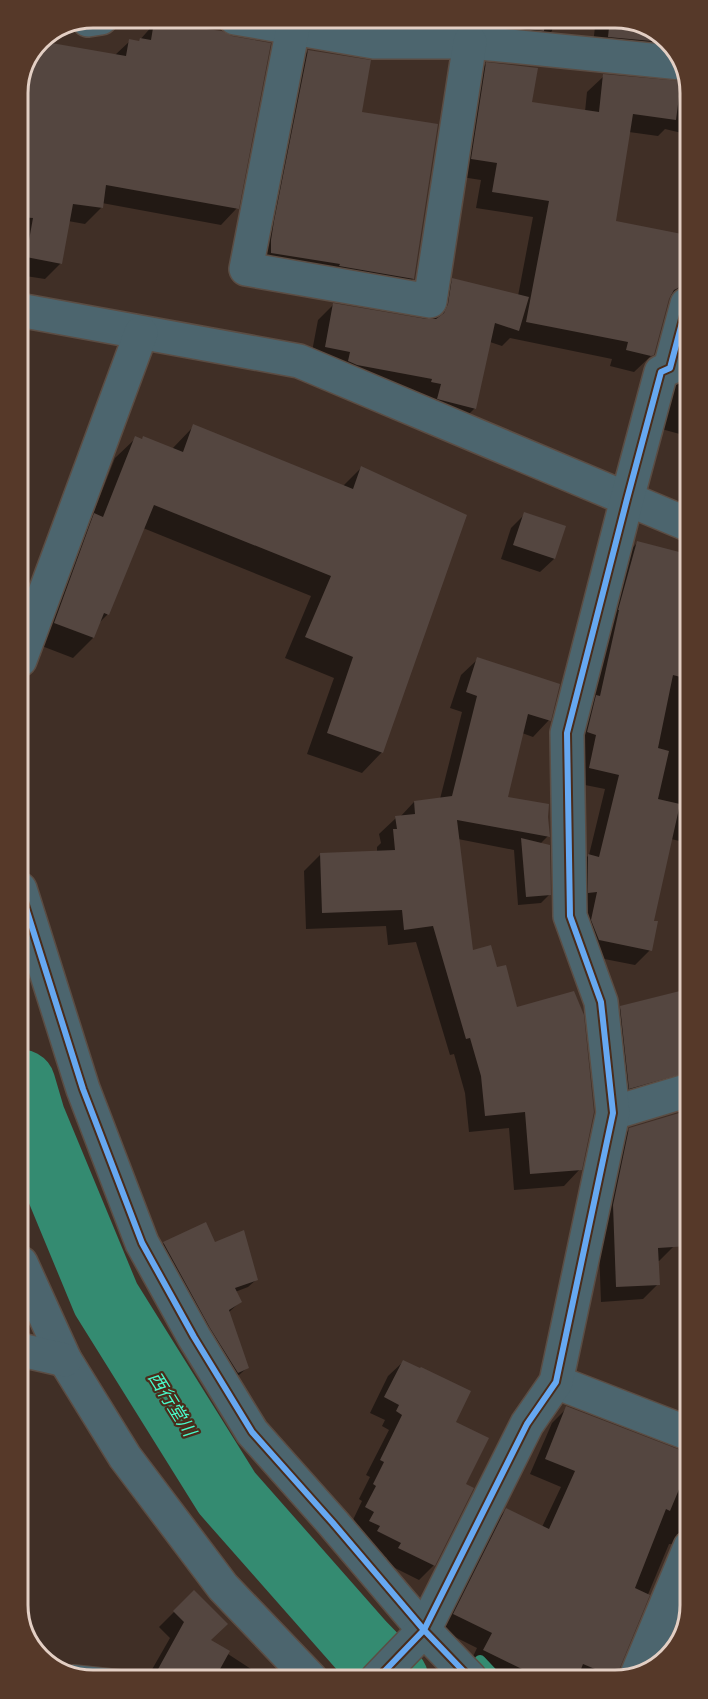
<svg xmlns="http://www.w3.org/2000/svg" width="708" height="1699" font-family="Overpass,'Noto Sans JP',sans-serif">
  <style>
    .shadow { fill: #0007 }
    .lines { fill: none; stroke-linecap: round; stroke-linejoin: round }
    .stream { stroke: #348b71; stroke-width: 12 }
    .river { stroke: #348b71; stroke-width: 69 }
    .building { fill: #544640 }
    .lane-casing { stroke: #5b4d44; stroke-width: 22 }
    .street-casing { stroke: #5b4d44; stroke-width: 36 }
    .lane { stroke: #4c656e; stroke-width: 20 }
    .street { stroke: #4c656e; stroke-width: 33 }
    .cycleway-casing { stroke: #4a2c1b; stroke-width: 10 }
    .cycleway { stroke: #66a8f1; stroke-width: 6 }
    .labels { text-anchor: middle; stroke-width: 4.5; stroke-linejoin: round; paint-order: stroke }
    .water-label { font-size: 18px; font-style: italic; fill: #48faca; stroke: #4a2c1b }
    .rim { fill: none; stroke: #e3cfc4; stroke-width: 3 }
  </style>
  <rect width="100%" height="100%" fill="#402f26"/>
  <g class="shadow">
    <polygon points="290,18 554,18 552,31 537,46"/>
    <polygon points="596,18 620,18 661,34 686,70 686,134 665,129 658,136 629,132 614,222 682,285 667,300 653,354 634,372 610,366 612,359 510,338 502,346 490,342 475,408 459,424 310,362 318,320 333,305 433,320 437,296 453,280 518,296 533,217 476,208 481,180 455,176 470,81 486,64 530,103 585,112 587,92 604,76 679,83 684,82 682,73 592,53"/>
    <polygon points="154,24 237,208 221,225 102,203 102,207 85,224 68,221 61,263 45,279 19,275 18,89 115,55 130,41 138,42"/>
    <polygon points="308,51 361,114 413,279 397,294 256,256 293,67"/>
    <polygon points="687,339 687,436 654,427"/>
    <polygon points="194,426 343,486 362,467 382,752 362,773 307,754 334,678 285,658 311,596 143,528 107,615 99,623 93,638 73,658 34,643 74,536 91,519 115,458 136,438 141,440 143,438 172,449"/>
    <polygon points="525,514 564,527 554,559 540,572 501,559 511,528"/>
    <polygon points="638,542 687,556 688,843 671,839 652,922 650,950 635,965 584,955 573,871 589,855 605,789 575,783 572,747 623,558"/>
    <polygon points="478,659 549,720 533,737 522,733 506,798 548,836 540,844 549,895 541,903 518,905 514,850 458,839 471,952 496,969 516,1009 580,1169 564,1186 514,1190 509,1128 469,1132 465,1093 454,1054 450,1055 416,942 388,945 386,926 306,929 304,871 321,854 377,852 377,847 381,843 379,834 396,818 400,817 414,802 440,799 462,712 450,708 461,675"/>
    <polygon points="688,991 689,1094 615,1103 606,1023 621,1008"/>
    <polygon points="630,1129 674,1246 659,1261 657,1261 658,1284 643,1299 601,1302 598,1221 614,1144"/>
    <polygon points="164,1243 257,1279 248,1287 235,1292 240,1302 228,1313 248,1367 239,1375 229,1380 156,1251"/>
    <polygon points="403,1362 454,1422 464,1485 434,1565 419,1580 385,1563 387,1558 363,1546 355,1536 360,1527 352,1522 362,1501 359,1499 370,1477 366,1475 389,1430 382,1426 385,1420 370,1413 388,1376"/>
    <polygon points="567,1408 690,1454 690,1551 682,1545 669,1544 617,1669 616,1677 496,1678 469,1665 477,1648 439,1629 491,1525 506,1510 542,1527 561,1487 530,1474 552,1423"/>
    <polygon points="690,1577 690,1606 675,1651 653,1667"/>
    <polygon points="194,1592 208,1641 268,1680 146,1680 170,1638 159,1627"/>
  </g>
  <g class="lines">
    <polyline class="stream" points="480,1661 496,1678"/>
    <polyline class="river" points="21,1084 31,1118 106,1299 227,1493 361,1645 394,1679"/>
  </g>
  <g class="building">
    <polygon points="488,18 546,18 544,31 487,25"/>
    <polygon points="610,18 620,18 661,34 663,37 662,42 608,37"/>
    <polygon points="154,22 222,31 232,36 271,43 239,209 106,185 103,208 73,204 62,264 26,257 33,218 18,217 18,89 40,41 126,56 129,39 139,41 140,38 151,40"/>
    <polygon points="308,50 371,60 362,112 438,124 414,279 339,266 340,264 271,253 271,240 274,221"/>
    <polygon points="486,62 538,68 532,102 599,112 603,74 681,81 676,120 633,114 616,221 687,235 687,286 682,286 674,290 669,299 654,355 651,356 626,350 628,342 526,322 549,201 492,192 497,163 471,159"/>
    <polygon points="452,278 529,297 519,331 495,323 476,409 437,399 441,384 431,382 432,379 357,365 348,361 350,352 325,347 333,303 427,319 436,319 444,313 448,304"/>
    <polygon points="193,424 353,489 361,466 467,515 383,753 327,733 353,657 305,637 331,576 154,505 109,615 104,613 94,638 54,623 94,513 103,517 135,436 142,439 143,436 183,452"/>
    <polygon points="524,512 566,526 555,559 513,545"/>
    <polygon points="637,541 687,554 688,679 673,675 658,748 669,751 658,799 680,804 654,921 658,921 652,951 599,940 591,920 597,892 588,893 588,854 599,857 619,775 589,768 596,735 587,732 596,695 600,696 619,610 618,610"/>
    <polygon points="477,657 560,684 551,721 528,714 508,797 549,804 548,817 550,837 457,820 473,950 491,945 497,967 506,965 517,1007 574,991 584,1015 594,1112 582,1170 530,1174 525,1112 485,1116 481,1076 470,1038 466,1039 433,926 404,930 402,910 322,913 320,853 395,850 393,829 397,829 395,816 415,814 414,801 452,796 477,696 466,692"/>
    <polygon points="521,838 550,845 551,895 526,897"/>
    <polygon points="688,989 689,1072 629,1089 620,1006"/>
    <polygon points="689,1110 689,1246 658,1248 660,1285 616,1287 613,1205 629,1128"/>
    <polygon points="206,1222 215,1242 244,1230 258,1280 235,1288 242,1302 229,1310 249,1368 238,1373 210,1328 163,1242"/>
    <polygon points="403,1360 420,1368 421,1367 471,1391 456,1422 489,1438 466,1484 474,1488 435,1566 398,1548 401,1543 377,1531 380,1526 369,1521 374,1512 365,1507 376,1486 373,1484 384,1462 380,1460 402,1415 396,1411 399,1405 384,1397"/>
    <polygon points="566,1406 683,1451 690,1452 690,1463 670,1511 666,1509 635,1588 650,1595 619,1670 618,1677 614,1677 583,1664 578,1677 521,1678 524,1670 483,1650 492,1633 453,1614 506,1508 549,1529 575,1471 545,1459"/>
    <polygon points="194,1590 228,1624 211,1640 230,1651 214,1680 152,1680 184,1622 173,1611"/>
    <polygon points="684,1610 688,1612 675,1651 664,1659"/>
  </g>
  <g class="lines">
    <g class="lane-casing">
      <polyline id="lane" points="73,1675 130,1681"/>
    </g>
    <g class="street-casing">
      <g id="street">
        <polyline points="235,18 374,42 470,42 681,63"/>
        <polyline points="88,20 101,18"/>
        <polyline points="293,28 246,269 430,301 470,42"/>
        <polyline points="19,310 299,361 687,524"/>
        <polyline points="20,660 141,333"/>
        <polyline points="20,889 83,1089 142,1243 194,1337 252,1432 333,1523 424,1630 470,1678"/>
        <polyline points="613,1113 689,1090"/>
        <polyline points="21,1263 65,1360 125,1457 223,1587 311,1679"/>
        <polyline points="21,1350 65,1360"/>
        <polyline points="556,1382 690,1434"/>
        <polyline points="636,1677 690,1547"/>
        <polyline points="377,1679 424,1630 527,1424 556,1382 613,1113 601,1002 570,916 567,733 627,499 661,372 670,368 687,304"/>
      </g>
    </g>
    <use href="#lane" class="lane"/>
    <use href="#street" class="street"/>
    <g class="cycleway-casing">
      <g id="cycleway">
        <polyline points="20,889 83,1089 142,1243 194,1337 252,1432 333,1523 424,1630 470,1678"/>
        <polyline points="377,1679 424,1630 527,1424 556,1382 613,1113 601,1002 570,916 567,733 627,499 661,372 670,368 687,304"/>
      </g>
    </g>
    <use href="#cycleway" class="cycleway"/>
  </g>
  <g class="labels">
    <g class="water-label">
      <text transform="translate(172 1404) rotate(58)" y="6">西行堂川</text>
    </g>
  </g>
  <path d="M0 0H708V1699H0ZM93 28H615A65 65 0 0 1 680 93V1605A65 65 0 0 1 615 1670H93A65 65 0 0 1 28 1605V93A65 65 0 0 1 93 28Z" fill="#563929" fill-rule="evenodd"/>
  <path class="rim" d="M93 28H615A65 65 0 0 1 680 93V1605A65 65 0 0 1 615 1670H93A65 65 0 0 1 28 1605V93A65 65 0 0 1 93 28Z"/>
</svg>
